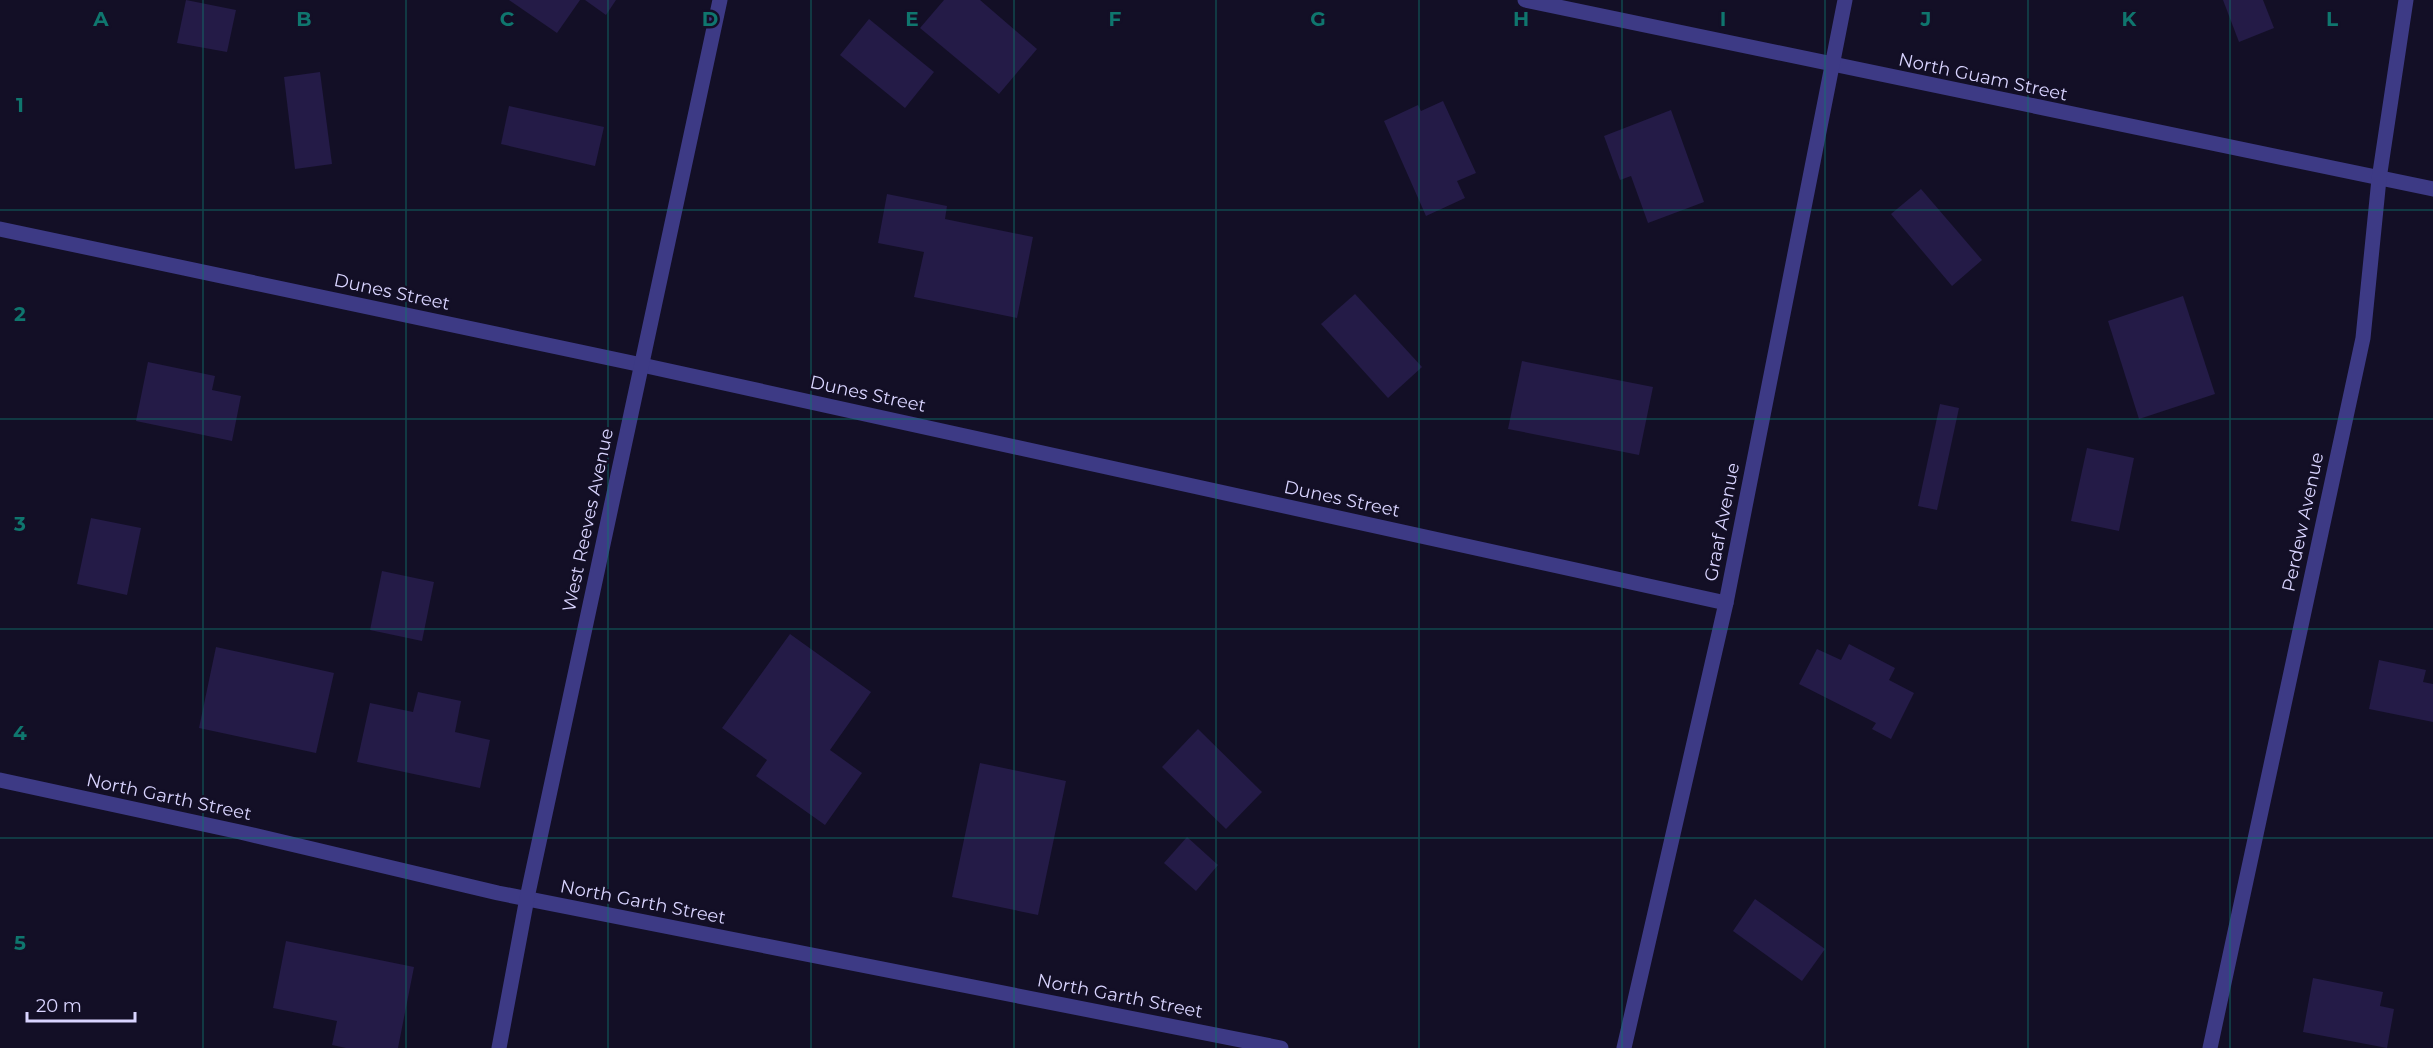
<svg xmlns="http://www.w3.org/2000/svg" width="2433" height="1048" font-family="Montserrat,sans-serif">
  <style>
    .building { fill: #241b47 }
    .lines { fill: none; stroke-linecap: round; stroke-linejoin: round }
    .street { stroke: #3d3a85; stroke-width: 15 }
    .grid { fill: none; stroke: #0f766e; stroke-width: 1.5; stroke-opacity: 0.55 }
    .labels { text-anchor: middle; stroke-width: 5; stroke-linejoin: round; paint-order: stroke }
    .street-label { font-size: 18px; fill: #d9d4ff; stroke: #130f26 }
    .grid-label { font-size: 20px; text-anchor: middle; font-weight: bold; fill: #0f766e; stroke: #130f26; stroke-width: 5; stroke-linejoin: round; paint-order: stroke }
  </style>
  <rect width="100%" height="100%" fill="#130f26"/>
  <g class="building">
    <polygon points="186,0 236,10 227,52 177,43"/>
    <polygon points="509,0 580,0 557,33"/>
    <polygon points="585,0 616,0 606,15"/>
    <polygon points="944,0 980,0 1037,49 999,94 920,28"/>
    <polygon points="2223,0 2263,0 2274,28 2239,42"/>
    <polygon points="869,19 934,72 905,108 840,55"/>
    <polygon points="320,72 332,164 295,169 284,77"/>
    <polygon points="1443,101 1476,173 1457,181 1465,198 1426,216 1384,121 1418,105 1421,111"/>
    <polygon points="509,106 604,127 595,166 501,144"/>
    <polygon points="1671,110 1704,202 1648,223 1631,176 1620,180 1604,136"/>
    <polygon points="1921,189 1982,260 1952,286 1891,214"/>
    <polygon points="887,194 947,206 945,219 1033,237 1017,318 914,297 924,252 878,243"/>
    <polygon points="1355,294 1422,367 1388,398 1321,324"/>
    <polygon points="2183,296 2215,394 2139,419 2108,321"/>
    <polygon points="1522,361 1653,387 1639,455 1508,429"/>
    <polygon points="148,362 215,376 212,390 241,396 232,441 136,421"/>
    <polygon points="1940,404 1959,408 1937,510 1918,506"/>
    <polygon points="2087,448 2134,458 2119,531 2071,521"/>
    <polygon points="91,518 141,528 127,595 77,584"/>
    <polygon points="382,571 434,582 422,641 370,630"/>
    <polygon points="790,634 871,692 830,750 862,773 825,825 756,776 767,760 722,728"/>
    <polygon points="1849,644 1895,668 1889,680 1914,693 1891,739 1872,729 1876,723 1799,684 1817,649 1841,660"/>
    <polygon points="216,647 334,673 316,753 199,728"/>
    <polygon points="2379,660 2426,670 2423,682 2433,684 2433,722 2369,709"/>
    <polygon points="418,692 461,701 455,732 490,740 480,788 357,762 370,703 413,712"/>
    <polygon points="1198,729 1262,792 1226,829 1162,767"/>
    <polygon points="980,763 1066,781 1038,915 952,897"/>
    <polygon points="1187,837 1218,865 1196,891 1164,863"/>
    <polygon points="1755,899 1825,949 1802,981 1733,931"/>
    <polygon points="286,941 414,967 398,1048 346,1048 332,1045 337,1021 273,1008"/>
    <polygon points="2313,978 2383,992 2380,1006 2394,1009 2387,1048 2303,1032"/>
  </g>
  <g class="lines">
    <g class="street">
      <polyline points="1525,0 2433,189"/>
      <polyline points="0,229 642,365 1726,603"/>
      <polyline points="0,780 240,832 498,893 1281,1048"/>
      <polyline points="499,1048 527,898 720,0"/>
      <polyline points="1624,1048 1726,603 1845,0"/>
      <polyline points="2210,1048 2363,338 2379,179 2406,0"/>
    </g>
  </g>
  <path class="grid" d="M 203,0 L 203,1048M 406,0 L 406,1048M 608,0 L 608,1048M 811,0 L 811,1048M 1014,0 L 1014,1048M 1216,0 L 1216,1048M 1419,0 L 1419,1048M 1622,0 L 1622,1048M 1825,0 L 1825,1048M 2028,0 L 2028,1048M 2230,0 L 2230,1048M 0,210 L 2433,210M 0,419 L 2433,419M 0,629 L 2433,629M 0,838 L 2433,838"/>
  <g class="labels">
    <g class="street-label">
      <text transform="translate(1983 77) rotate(12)" y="6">North Guam Street</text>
      <text transform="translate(392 292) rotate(12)" y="6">Dunes Street</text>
      <text transform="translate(868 394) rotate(12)" y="6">Dunes Street</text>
      <text transform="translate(1342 499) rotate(12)" y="6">Dunes Street</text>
      <text transform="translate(588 520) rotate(-78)" y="6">West Reeves Avenue</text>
      <text transform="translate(1722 522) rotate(-79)" y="6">Graaf Avenue</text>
      <text transform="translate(2303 522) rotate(-78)" y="6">Perdew Avenue</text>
      <text transform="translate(169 797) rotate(12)" y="6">North Garth Street</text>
      <text transform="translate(643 902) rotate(11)" y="6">North Garth Street</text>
      <text transform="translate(1120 996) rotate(11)" y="6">North Garth Street</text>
    </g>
  </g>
  <g class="grid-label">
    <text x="101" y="26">A</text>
    <text x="304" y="26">B</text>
    <text x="507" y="26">C</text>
    <text x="710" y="26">D</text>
    <text x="912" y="26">E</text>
    <text x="1115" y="26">F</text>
    <text x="1318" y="26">G</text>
    <text x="1521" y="26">H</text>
    <text x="1723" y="26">I</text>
    <text x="1926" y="26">J</text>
    <text x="2129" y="26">K</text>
    <text x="2332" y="26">L</text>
    <text x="20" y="112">1</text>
    <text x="20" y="321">2</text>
    <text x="20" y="531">3</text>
    <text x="20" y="740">4</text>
    <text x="20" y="950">5</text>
  </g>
  <path d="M27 1012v9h108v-9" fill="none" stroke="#d9d4ff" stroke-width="3"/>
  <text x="36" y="1012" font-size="18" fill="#d9d4ff" stroke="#130f26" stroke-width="4.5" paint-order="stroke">20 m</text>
</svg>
